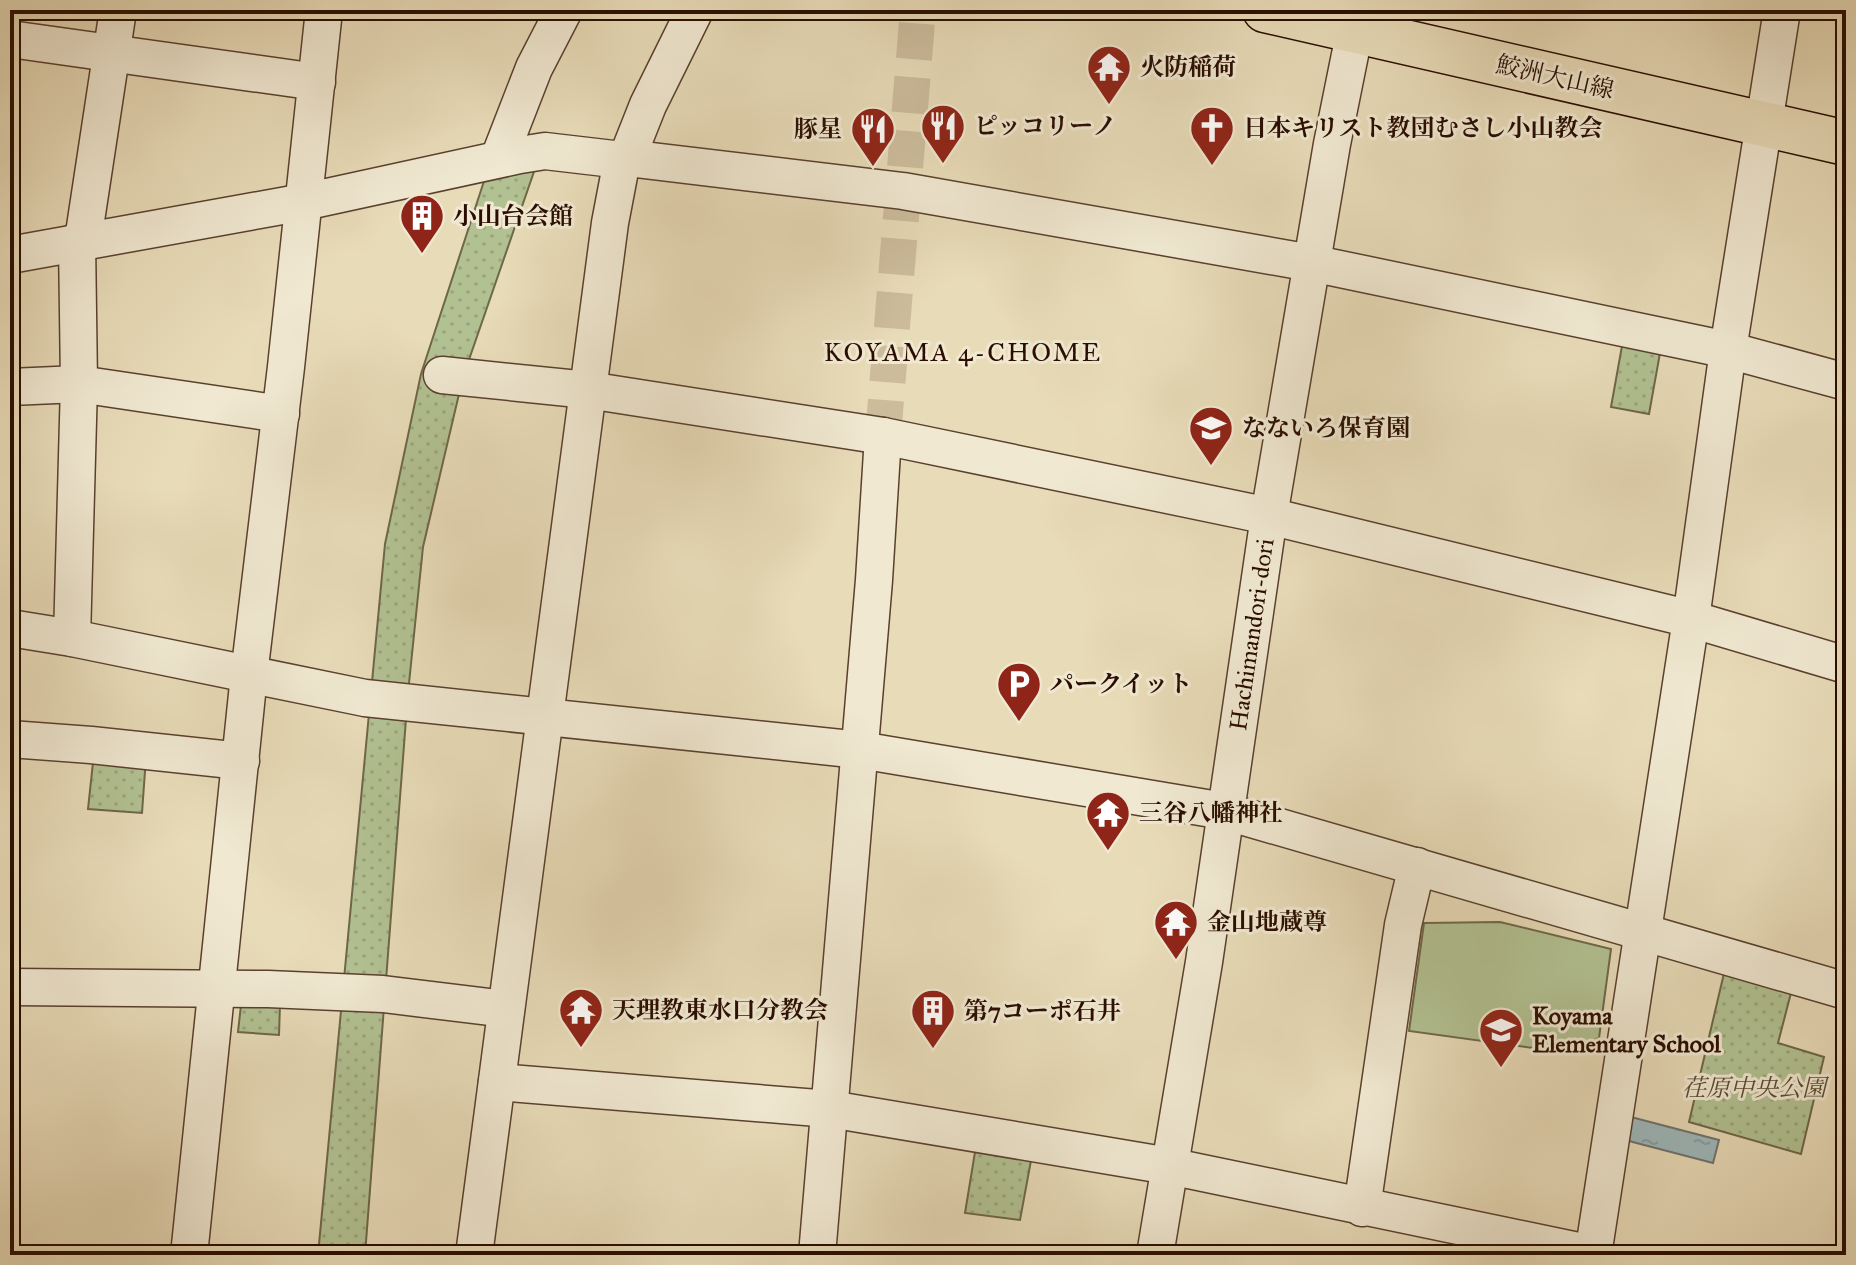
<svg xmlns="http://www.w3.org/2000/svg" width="1856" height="1265" font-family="'IM FELL Great Primer','Noto Serif JP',serif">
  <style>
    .grass { fill: #b2c192; stroke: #6e6749; stroke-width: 2 }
    .park { fill: url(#park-dots); stroke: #6e6749; stroke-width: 2 }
    .water { fill: url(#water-ripples); stroke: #707470; stroke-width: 2 }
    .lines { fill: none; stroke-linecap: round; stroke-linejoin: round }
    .minor-tunnel { stroke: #ccbc9c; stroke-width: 36; stroke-dasharray: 36 18; stroke-linecap: butt }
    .minor-casing { stroke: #5a402e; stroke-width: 39 }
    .major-casing { stroke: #2a0d00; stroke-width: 47 }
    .minor { stroke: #f0e8d1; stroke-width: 36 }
    .major { stroke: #e8dbb8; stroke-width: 44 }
    .labels { text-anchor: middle; stroke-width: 6; stroke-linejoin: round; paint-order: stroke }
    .poi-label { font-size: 24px; font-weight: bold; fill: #2a0d00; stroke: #f0e8d1; text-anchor: start }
    .street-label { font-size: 24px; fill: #2a0d00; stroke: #f0e8d1 }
    .park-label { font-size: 24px; font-style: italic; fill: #5a4c33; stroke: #f0e8d1 }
    .neighbourhood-label { font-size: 26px; letter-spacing: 2px; fill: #2a0d00; stroke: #f0e8d1 }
  </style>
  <defs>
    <pattern id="park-dots" width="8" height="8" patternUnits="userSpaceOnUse" patternTransform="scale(2)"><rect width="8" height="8" fill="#b2c192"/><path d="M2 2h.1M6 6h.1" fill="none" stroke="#99a57c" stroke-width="1.8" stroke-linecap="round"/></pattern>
    <pattern id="water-ripples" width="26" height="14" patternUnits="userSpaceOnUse" patternTransform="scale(2)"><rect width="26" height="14" fill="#9eb8bb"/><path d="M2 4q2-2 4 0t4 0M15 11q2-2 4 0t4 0" fill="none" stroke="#889d9f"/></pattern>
  </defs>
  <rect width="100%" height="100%" fill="#e8dbb8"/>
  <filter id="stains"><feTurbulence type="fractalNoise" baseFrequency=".0025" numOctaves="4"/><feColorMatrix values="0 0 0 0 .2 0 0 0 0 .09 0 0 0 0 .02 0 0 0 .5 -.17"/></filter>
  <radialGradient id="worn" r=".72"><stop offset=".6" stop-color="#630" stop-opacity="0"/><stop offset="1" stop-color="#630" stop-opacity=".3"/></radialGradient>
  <polygon class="grass" points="1500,922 1611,949 1599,1038 1569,1053 1409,1031 1424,923"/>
  <g class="park">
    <polygon points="537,163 463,377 423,547 408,693 365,1255 318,1255 385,544 421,374 485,178"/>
    <polygon points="1624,335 1662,342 1649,414 1611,407"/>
    <polygon points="94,753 146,757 142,813 88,809"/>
    <polygon points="1725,969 1792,989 1778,1043 1824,1057 1801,1154 1689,1122"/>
    <polygon points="280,1004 279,1035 238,1032 241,1005"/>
    <polygon points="976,1146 1032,1155 1020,1220 965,1213"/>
  </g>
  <polygon class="water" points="1631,1117 1719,1140 1713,1163 1625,1140"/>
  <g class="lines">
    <polyline class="minor-tunnel" points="883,436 918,10"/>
    <g class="minor-casing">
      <g id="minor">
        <polyline points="10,39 317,82"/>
        <polyline points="499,158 534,68 564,10"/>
        <polyline points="627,158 648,105 695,10"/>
        <polyline points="83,240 118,10"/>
        <polyline points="10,255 304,202 520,155 545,151 622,160 627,158 903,191 1311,263 1728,350 1846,382"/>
        <polyline points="442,375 588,390 883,436 1269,516 1691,619 1846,665"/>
        <polyline points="10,387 79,384 281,414"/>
        <polyline points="10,628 72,638 365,698 860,750 1224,811 1846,991"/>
        <polyline points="72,638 79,384 77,241"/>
        <polyline points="10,739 91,745 241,761"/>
        <polyline points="10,987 268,989 383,994 506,1009"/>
        <polyline points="497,1082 830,1109 1169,1166 1598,1255"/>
        <polyline points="1362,1208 1403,925 1417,866"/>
        <polyline points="189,1255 249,675 286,367 324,10"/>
        <polyline points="474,1255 610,223 622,160"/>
        <polyline points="817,1255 874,580 883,436"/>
        <path id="s1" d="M 1155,1255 L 1204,962 L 1269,516 L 1332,144 L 1359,10"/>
        <polyline points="1593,1255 1691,619 1728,350 1782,10"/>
      </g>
    </g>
    <g class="major-casing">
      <polyline id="major" points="1265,10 1846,143"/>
    </g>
    <use href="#minor" class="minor"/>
    <use href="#major" class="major"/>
  </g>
  <defs>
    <g id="temple-pin" transform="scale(2.3)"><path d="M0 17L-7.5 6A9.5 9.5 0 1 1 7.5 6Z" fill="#8f2418" stroke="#f0e8d1"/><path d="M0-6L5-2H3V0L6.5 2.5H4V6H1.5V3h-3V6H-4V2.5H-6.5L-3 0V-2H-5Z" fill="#fff"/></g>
    <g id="restaurant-pin" transform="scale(2.3)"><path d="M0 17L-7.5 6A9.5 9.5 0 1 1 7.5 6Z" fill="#8f2418" stroke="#f0e8d1"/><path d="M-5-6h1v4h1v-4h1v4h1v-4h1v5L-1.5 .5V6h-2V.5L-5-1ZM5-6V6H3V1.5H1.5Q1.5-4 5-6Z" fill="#fff"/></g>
    <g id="church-pin" transform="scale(2.3)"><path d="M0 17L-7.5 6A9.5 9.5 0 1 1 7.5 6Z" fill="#8f2418" stroke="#f0e8d1"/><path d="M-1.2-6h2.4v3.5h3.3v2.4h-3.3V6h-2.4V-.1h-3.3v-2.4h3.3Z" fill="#fff"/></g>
    <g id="building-pin" transform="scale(2.3)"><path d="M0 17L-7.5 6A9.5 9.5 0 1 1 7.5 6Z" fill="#8f2418" stroke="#f0e8d1"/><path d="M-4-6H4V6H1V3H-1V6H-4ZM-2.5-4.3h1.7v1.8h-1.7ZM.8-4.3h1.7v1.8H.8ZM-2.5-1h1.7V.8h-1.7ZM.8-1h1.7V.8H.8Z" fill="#fff"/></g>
    <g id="school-pin" transform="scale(2.3)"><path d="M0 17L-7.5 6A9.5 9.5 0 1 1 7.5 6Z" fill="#8f2418" stroke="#f0e8d1"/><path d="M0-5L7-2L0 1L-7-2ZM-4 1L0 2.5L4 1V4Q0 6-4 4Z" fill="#fff"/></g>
    <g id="parking-pin" transform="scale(2.3)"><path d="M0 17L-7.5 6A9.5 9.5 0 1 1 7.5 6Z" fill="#8f2418" stroke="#f0e8d1"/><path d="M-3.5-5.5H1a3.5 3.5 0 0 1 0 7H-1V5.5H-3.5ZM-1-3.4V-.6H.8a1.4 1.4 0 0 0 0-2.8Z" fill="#fff"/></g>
  </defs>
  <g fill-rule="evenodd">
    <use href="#temple-pin" x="1109" y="67"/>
    <use href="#restaurant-pin" x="943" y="126"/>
    <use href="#church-pin" x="1212" y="128"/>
    <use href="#restaurant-pin" x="873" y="129"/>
    <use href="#building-pin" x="422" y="216"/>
    <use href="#school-pin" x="1211" y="428"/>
    <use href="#parking-pin" x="1019" y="684"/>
    <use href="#temple-pin" x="1108" y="813"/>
    <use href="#temple-pin" x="1176" y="922"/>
    <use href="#temple-pin" x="581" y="1010"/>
    <use href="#building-pin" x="933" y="1011"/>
    <use href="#school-pin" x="1501" y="1030"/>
  </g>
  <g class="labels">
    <g class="poi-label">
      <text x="1140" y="75">火防稲荷</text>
      <text x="974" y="134">ピッコリーノ</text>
      <text x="1243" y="136">日本キリスト教団むさし小山教会</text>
      <text x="842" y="137" text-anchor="end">豚星</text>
      <text x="453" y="224">小山台会館</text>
      <text x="1242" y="436">なないろ保育園</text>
      <text x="1050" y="692">パークイット</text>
      <text x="1139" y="821">三谷八幡神社</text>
      <text x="1207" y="930">金山地蔵尊</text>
      <text x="612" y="1018">天理教東水口分教会</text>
      <text x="964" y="1019">第7コーポ石井</text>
      <text x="1532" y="1024">Koyama<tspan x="1532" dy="28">Elementary School</tspan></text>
    </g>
    <g class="street-label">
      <text transform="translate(1555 77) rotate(13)" y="8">鮫洲大山線</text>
      <text dy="8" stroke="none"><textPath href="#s1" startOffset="628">Hachimandori-dori</textPath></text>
    </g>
    <g class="park-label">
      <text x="1754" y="1096">荏原中央公園</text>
    </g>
    <g class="neighbourhood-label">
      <text x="963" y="361">KOYAMA 4-CHOME</text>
    </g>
  </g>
  <rect width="1856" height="1265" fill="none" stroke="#e8dbb8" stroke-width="40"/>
  <rect x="12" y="12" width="1832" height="1241" fill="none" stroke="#2a0d00" stroke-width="4"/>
  <rect x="20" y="20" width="1816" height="1225" fill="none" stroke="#2a0d00" stroke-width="2"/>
  <rect width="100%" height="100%" filter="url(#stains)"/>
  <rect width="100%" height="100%" fill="url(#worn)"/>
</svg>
